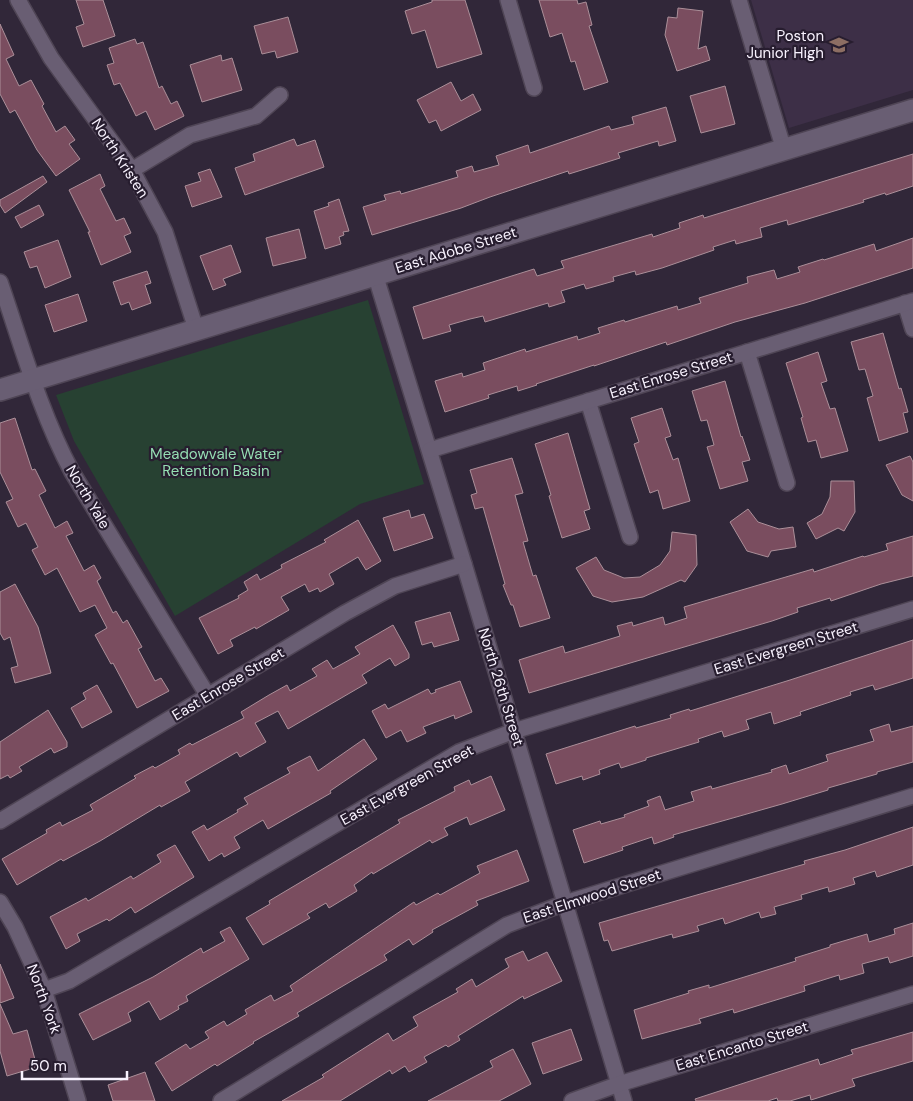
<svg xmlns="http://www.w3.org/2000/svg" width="913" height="1101" font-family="'DM Sans',sans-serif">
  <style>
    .built { fill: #3d2f47 }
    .green { fill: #274132 }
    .building { fill: #7a4d5f; stroke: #ab8f99 }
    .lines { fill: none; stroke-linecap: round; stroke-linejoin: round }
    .street-casing { stroke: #4f4555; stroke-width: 18 }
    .secondary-casing { stroke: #4f4555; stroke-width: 24 }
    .street { stroke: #695e73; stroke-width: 15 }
    .secondary { stroke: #695e73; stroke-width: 21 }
    .labels { text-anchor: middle; stroke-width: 4.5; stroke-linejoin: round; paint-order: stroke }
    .poi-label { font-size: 15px; fill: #f8f2fe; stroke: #271d2f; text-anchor: end }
    .street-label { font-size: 15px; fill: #f8f2fe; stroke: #271d2f }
    .park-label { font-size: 15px; fill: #95deb3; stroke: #271d2f }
  </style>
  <rect width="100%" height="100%" fill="#312739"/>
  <polygon class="built" points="751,0 913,0 913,90 789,128"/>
  <polygon class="green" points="368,300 424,484 360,504 175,616 74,441 56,395"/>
  <g class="building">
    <polygon points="76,0 103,0 115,36 83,47 76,27 84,24"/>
    <polygon points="432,0 465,0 482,54 437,68 425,30 412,34 405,11 432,2"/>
    <polygon points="539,0 577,0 578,4 586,2 592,25 589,26 608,82 584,90 575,61 571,62 562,33 550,37"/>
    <polygon points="678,8 703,11 698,49 706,46 710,60 677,71 665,35 668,17 677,18"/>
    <polygon points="288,17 298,52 277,58 275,51 262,54 254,26"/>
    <polygon points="0,24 14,55 6,59 19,86 31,80 44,104 42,106 56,132 65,126 75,140 69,144 80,159 56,176 37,150 15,110 10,113 0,94"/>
    <polygon points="135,39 137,44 143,42 159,88 162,86 171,104 177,101 184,116 155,130 146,111 136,116 120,83 114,85 107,65 114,63 109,48"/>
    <polygon points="221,55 222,61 232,58 242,90 202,102 190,65"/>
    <polygon points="451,82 461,101 473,94 481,110 441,131 436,120 429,123 417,100"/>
    <polygon points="725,86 735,124 701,133 690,96"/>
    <polygon points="666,107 676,141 659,146 658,141 618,153 620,158 569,174 568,171 490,197 461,208 372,235 363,207 386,200 384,195 400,191 401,194 458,177 456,171 472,166 474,172 499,165 496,156 528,145 530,153 609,126 611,130 634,124 632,117"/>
    <polygon points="294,139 297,146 315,140 324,167 245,195 235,168 255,161 253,154"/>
    <polygon points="913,154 913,186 886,195 885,193 863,200 864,202 788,225 787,220 760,228 762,237 736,244 735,240 713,247 714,250 662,268 636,275 635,271 613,277 614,281 586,289 584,284 561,291 565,302 549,307 548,303 485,322 483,316 470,319 449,325 451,331 423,339 413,307 534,269 537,276 564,268 561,261 652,234 653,237 680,228 679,223 703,215 704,218"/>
    <polygon points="210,169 222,197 192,207 185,186 201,181 198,173"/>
    <polygon points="100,174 105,186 100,189 116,221 124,218 131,233 124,236 131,252 101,265 88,232 90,232 69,190"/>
    <polygon points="43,176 47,182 5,213 0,205 0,200"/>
    <polygon points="339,199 349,231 343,232 344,235 339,237 341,244 325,249 314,211 329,206 328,203"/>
    <polygon points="39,205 44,215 21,228 15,217"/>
    <polygon points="299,229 306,258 273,266 266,238"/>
    <polygon points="913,238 913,268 805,303 735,322 667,345 666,342 594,366 594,365 536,384 537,385 518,391 517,386 488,395 489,398 445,412 435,381 462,373 463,377 485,370 483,363 525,349 526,352 577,336 578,340 600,333 598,328 624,320 625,322 677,306 678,310 701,303 699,298 748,283 747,277 774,270 777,279 800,272 798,267 823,259 824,260 874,244 876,251"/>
    <polygon points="58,240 71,277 45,288 37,266 30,268 24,252"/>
    <polygon points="231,245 241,272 223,279 226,285 213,290 200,256"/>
    <polygon points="147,271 151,283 145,285 151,303 132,310 129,302 121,305 113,282"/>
    <polygon points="78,294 87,321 54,332 45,305"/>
    <polygon points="883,333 899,389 901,388 908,412 903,413 908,432 879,441 867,398 873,396 865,369 859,370 851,342"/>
    <polygon points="818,352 827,381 821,383 830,409 835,408 848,451 821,458 816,440 808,442 801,418 803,417 786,363"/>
    <polygon points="725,381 741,437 742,436 750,460 742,462 748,481 720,489 707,447 714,445 707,420 701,421 692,391"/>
    <polygon points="662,408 671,436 665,438 673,460 678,458 690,501 663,509 658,490 650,493 634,444 639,442 631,418"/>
    <polygon points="15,418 32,470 35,469 46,491 39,495 55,528 67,521 73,533 66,536 84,571 94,565 101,578 97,581 113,613 116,611 123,623 127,620 142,647 138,649 155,681 161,678 169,691 137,708 113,663 111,664 95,635 107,628 95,605 80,612 57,568 45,575 32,550 38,547 26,523 18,527 6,502 13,499 0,472 0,423"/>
    <polygon points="568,433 590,509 584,511 590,529 562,538 549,496 551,495 535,444"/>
    <polygon points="910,456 913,462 913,501 902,495 886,465"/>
    <polygon points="512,458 523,493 515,495 528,541 523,542 533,576 536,575 550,618 520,627 513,605 511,605 503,585 505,584 483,507 475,509 471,495 477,493 470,470"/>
    <polygon points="831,481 854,481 855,512 844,531 838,528 816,539 807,523 822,514 830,497"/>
    <polygon points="748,509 758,522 779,529 793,527 796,547 771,551 768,557 747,551 730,522"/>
    <polygon points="409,510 411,518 424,514 433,538 394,551 383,518"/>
    <polygon points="358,520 381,561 366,570 358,557 329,574 334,584 320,592 318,588 309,592 305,584 281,597 289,610 256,629 255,627 230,640 233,646 218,654 199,618 239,598 238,596 248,590 244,582 257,574 260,580 282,568 281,565 326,542 324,540"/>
    <polygon points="672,532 696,535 697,565 685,582 681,580 643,597 612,602 593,596 576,568 596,557 604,570 624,578 640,577 660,565 670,551"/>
    <polygon points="913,536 913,576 881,584 831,601 830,598 797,608 798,612 772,621 529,693 519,660 563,646 565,653 620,636 617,626 632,622 633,626 663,617 665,625 687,618 684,607 813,569 814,572 863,556 864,557 888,550 886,544"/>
    <polygon points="15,584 38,627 51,673 15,683 11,668 18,666 10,637 4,640 0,633 0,592"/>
    <polygon points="450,612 459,640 434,647 432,642 422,645 415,622"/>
    <polygon points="393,625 409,654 409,658 395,666 390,658 362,675 367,683 288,729 278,711 255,723 266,742 240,757 237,752 185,782 190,791 161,807 160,805 100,841 63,861 61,859 17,885 2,859 47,833 46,830 60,822 62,826 93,810 90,805 136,778 134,776 153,766 155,768 180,754 178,750 190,743 192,745 244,718 241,712 269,695 287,685 290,691 317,676 312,669 327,660 333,669 360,654 355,647"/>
    <polygon points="913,640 913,678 875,690 873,685 850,692 851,695 800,712 801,715 774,724 771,712 746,720 749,729 724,737 722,731 698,739 699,742 646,758 646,760 621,768 619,763 599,770 600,774 583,780 582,776 556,784 546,754 635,726 636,728 671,718 670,715 689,709 690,711 790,680"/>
    <polygon points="460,681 472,712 455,719 454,715 423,727 426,733 407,742 401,730 386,738 372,711 385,704 388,709 428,689 431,694 436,692 435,690"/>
    <polygon points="97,685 112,712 82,728 71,708 86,699 83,693"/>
    <polygon points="48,710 67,742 67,747 54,753 51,748 19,767 22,771 10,778 8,775 0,779 0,742"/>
    <polygon points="889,724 891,732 913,726 913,762 877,772 877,774 828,788 828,790 782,804 673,835 674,837 654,844 652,837 622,847 623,850 584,863 573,830 600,821 601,824 625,817 624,815 649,806 647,801 660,796 665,810 694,801 691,792 711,786 712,789 772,772 771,770 786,765 789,774 828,761 826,755 874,741 870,730"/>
    <polygon points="364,739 377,759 330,791 331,793 268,829 263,820 234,837 240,848 224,857 222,853 209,861 192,832 204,825 207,830 238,812 237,810 248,804 244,798 290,773 287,768 310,756 318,771"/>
    <polygon points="491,776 505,810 470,825 467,817 444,828 448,835 432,843 430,840 373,874 372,872 354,885 357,891 329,908 326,903 307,914 310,918 263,945 246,918 270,904 269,901 400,823 398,820 455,791 454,787 469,780 471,785"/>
    <polygon points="913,827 913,865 877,877 875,871 853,878 855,884 829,892 828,887 801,895 802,899 774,907 776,914 761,918 759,912 725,924 723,918 697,926 699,931 673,938 672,934 612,951 608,940 604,941 599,923 805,864 804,861 845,850"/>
    <polygon points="175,845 194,877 135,913 131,907 109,921 107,919 77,934 80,941 66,949 50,917 86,898 88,901 131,876 133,879 161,862 157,855"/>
    <polygon points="517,850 529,881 476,901 478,905 432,930 433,932 413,945 409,939 384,955 387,960 297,1013 299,1016 253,1042 254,1043 217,1066 215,1064 172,1091 155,1063 186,1044 190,1049 209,1038 205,1032 224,1021 227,1026 247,1014 245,1010 271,995 274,1001 293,991 290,986 414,902 416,905 438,893 440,895 480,873 477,866"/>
    <polygon points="913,923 913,956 890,963 888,957 862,964 864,973 840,980 839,975 804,986 805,991 734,1013 733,1009 699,1019 701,1023 642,1039 634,1010 689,993 688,991 709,985 709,988 796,961 795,958 830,947 830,945 867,934 869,942 895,934 894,929"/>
    <polygon points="230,927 249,959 186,996 188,1001 178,1006 179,1009 160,1020 149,1001 128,1013 131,1021 93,1040 79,1014 153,977 201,948 203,953 225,941 220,932"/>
    <polygon points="523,951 528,961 547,952 562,981 524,999 523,996 458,1036 460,1040 448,1047 446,1045 424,1057 427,1062 409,1072 405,1066 392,1074 390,1070 340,1101 282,1101 324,1077 322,1075 388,1033 393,1041 418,1026 413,1017 458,992 456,989 472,979 476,987 509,967 505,959"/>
    <polygon points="0,964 14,998 0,1003"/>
    <polygon points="0,1004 13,1034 27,1030 37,1067 7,1076 0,1051"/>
    <polygon points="571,1029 582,1060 543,1074 532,1043"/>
    <polygon points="913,1032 913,1061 852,1079 855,1086 811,1100 810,1095 790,1101 778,1101 777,1098 768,1101 696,1101 695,1099 818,1059 820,1065 853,1054 851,1050"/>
    <polygon points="513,1049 531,1084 499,1101 428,1101 493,1067 490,1061"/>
    <polygon points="145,1072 155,1101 113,1101 108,1085"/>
  </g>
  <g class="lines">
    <g class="street-casing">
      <g id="street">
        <polyline points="18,0 51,58 132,170 165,232 196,329"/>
        <polyline points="508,0 534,88"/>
        <polyline points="739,0 784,150"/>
        <polyline points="132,170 190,135 256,116 280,95"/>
        <polyline points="375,274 464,564 624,1101"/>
        <path d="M 0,282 C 22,346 40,412 72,472 L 208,696"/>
        <polyline points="905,303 913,329"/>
        <polyline points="747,352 787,483"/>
        <polyline points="588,401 630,537"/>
        <polyline points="430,450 913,301"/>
        <polyline points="0,821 345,613 395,586 464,564"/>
        <polyline points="0,902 15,927 44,990 78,1101"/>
        <polyline points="44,990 69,981 459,752 514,731 913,609"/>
        <polyline points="221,1101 507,925 565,903 913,796"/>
        <polyline points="572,1101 619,1084 913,994"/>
      </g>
    </g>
    <g class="secondary-casing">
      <polyline id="secondary" points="0,390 913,110"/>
    </g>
    <use href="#street" class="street"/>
    <use href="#secondary" class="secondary"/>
  </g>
  <defs>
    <g id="school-bare" transform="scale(1.5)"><path d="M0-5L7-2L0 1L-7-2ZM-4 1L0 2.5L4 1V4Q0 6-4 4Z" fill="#8d6e63" stroke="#271d2f" stroke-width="2.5" paint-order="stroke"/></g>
  </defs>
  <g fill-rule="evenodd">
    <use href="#school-bare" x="839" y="45"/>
  </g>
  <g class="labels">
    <g class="poi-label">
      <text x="824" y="41">Poston<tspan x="824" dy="17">Junior High</tspan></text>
    </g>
    <g class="street-label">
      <text transform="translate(120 158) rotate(57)" y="5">North Kristen</text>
      <text transform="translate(456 250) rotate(-17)" y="5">East Adobe Street</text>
      <text transform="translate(671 375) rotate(-17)" y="5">East Enrose Street</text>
      <text transform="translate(88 497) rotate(59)" y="5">North Yale</text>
      <text transform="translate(786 648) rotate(-17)" y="5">East Evergreen Street</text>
      <text transform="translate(228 684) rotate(-31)" y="5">East Enrose Street</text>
      <text transform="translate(501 687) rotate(73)" y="5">North 26th Street</text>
      <text transform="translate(407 785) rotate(-29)" y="5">East Evergreen Street</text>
      <text transform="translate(592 896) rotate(-18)" y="5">East Elmwood Street</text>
      <text transform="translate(44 999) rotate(70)" y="5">North York</text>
      <text transform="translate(742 1046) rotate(-17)" y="5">East Encanto Street</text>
    </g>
    <g class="park-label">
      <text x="216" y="459">Meadowvale Water<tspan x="216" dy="17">Retention Basin</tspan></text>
    </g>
  </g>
  <path d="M22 1071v8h105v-8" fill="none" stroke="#f8f2fe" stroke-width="2.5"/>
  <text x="30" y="1071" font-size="15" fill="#f8f2fe" stroke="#271d2f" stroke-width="4" paint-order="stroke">50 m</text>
</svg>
